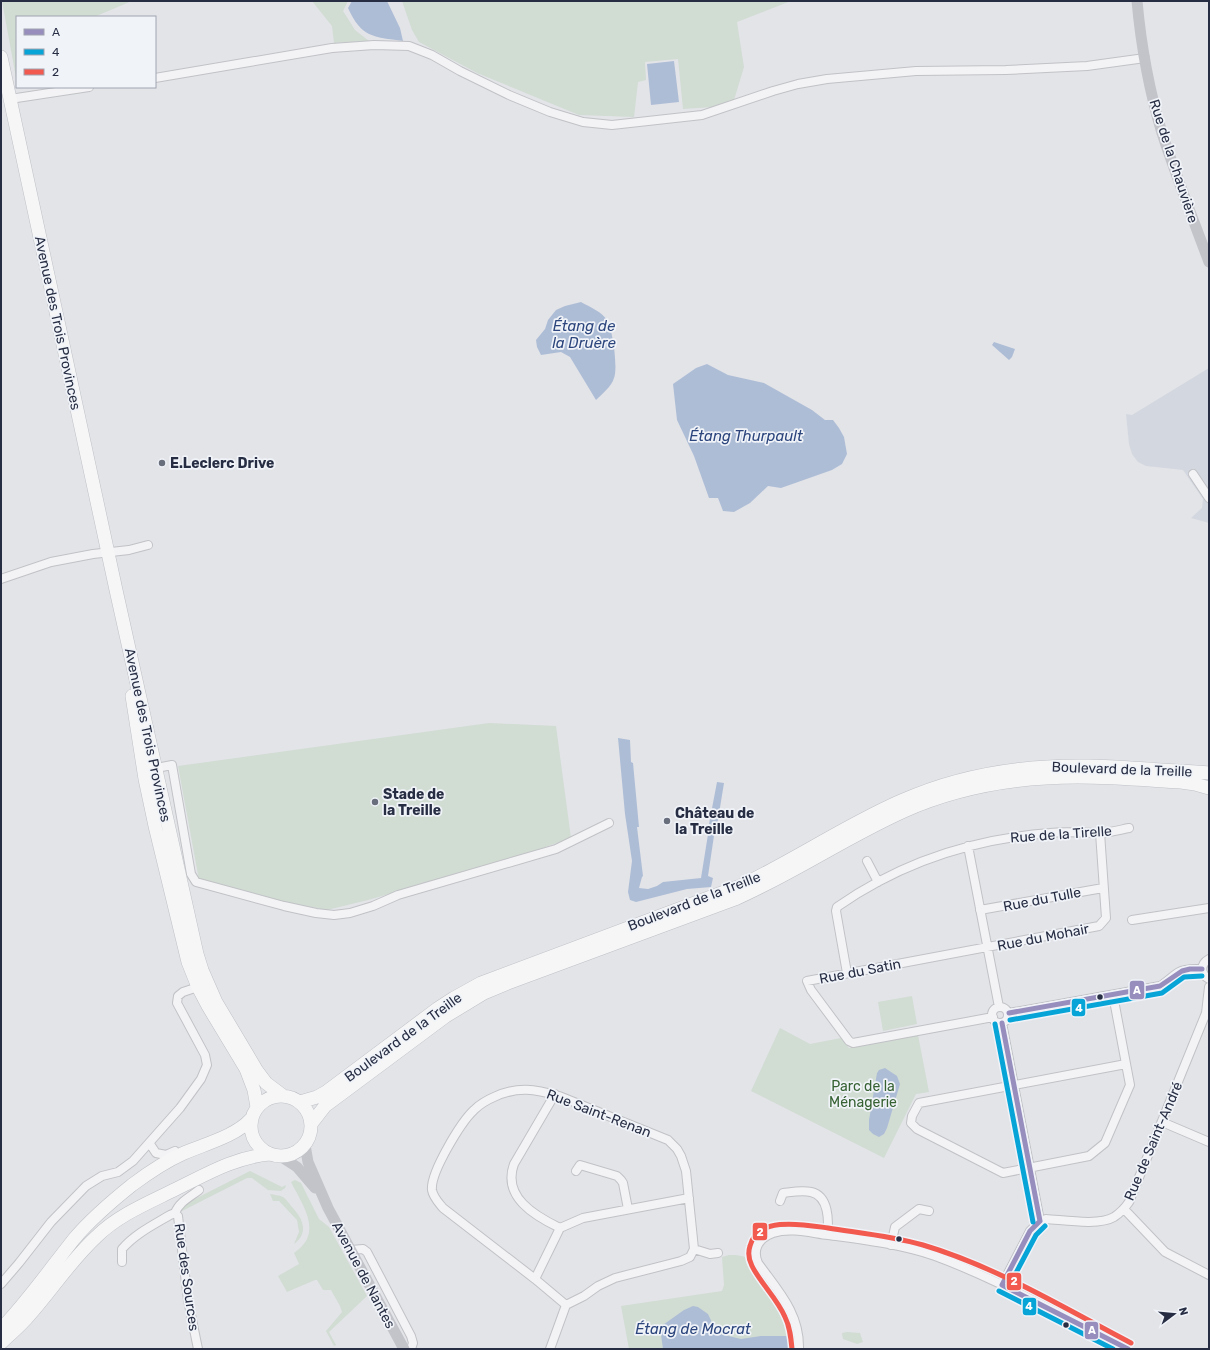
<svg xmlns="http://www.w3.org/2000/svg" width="1210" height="1350" font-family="Rubik,sans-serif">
	<rect width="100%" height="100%" fill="#e3e4e8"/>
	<path fill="#d3d7df" d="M1209,368v155l-18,-5 11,-10 1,-9 -20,-29 -37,-4 -8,-4 -6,-8 -3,-10 -3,-30 6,1z"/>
	<path fill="#d1dcd3" d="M2,1h130l-38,16h-77v66z
		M312,1h36l-5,10 12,19 14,11 -35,2 -2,-17z
		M402,1h389l-54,21 7,45 -10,33 -21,7 -30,2 -5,-50 -33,3 1,18 -8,2 -4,35 -55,-2 -102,-42 -58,-31 -7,-12z
		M489,723l67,3 15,112 -60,21 -143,41 -41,10 -51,-10 -77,-20 -21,-114z
		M912,996l5,28 -34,7 -5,-29z
		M780,1028l30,16 31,-6 8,10 69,-13 11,57 -13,2 -32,64 -133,-67z
		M250,1171l32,16 4,-2 -1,3 -4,3 -13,-1 -16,-12h-5l-65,33 -1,-5z
		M295,1180l6,3 18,36 10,8 38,69 -38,36 7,13 -2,1 -8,-15 16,-19 -2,-6 -9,-16h-8l-6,-10h-2l-28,12 -9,-16 21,-12 -5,-11c30,-20 9,-47 -3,-71z
		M270,1194c4,1 9,1 13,3 3,2 6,6 8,9 11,11 19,26 3,38l5,-12 -2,-12 -18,-19h-6z
		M729,1255c7,0 15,0 21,5 5,5 8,13 12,19 14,21 31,43 30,70h-163l-8,-43 101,-15 2,-6 -2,-28z
		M847,1332l13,1 3,9 -6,2 -14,-5 -1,-6z"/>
	<path fill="#aebdd6" d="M352,1h35l13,27 3,13c-30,-4 -42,-4 -55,-33z
		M674,61l5,41 -28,3 -4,-41z
		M581,302c9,5 21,10 26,18 6,10 11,48 7,58 -2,8 -12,16 -18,22l-26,-43 -9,-5 -20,3 -4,-8 -1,-7 9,-11 3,-9 8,-10 9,-4z
		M994,342l21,7 -3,8 -3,3 -17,-15z
		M707,364l21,11 36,8 48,27 13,10h8l6,8 5,9 3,17 -5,10 -10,6 -51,18 -13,-2 -18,17 -16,9 -11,-1 -5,-13h-9l-15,-42 -17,-36 -4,-36 23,-16z
		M618,738l12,2 1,22 2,1 6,64h-2l6,49 -1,1 -3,11 9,1 9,-3 6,-4 38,-4 8,-50 6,1 -7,47 5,2 -2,9 -24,2 -51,13 -6,-2 -2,-8 4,-31 -7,-47z
		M717,782l7,1 -7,43 -8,-2z
		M885,1068l12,8 3,8 -13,44 -3,6 -5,3 -6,-3 -4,-4v-10l8,-47 2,-3z
		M693,1306l5,1 10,7 8,17 4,3 21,5 20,-3h27l2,3 -2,10h-125l-3,-22 24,-17z"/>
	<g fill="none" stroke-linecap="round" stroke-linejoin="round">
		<defs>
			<path id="street" d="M155,78l177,-30 42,-3 35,1 23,9 28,16 49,24 41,17 33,10 29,3 90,-10 71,-24 25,-7 29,-5 89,-8 90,-1 81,-4 58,-8
				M10,99l79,-12
				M1193,474l16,24
				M1,579l50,-17 42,-8 36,-4 19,-5
				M151,769l21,-4 19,109 5,8 88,24 32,7 18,2 16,-2 23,-7 25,-11 158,-46 53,-26
				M968,846l31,161
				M867,861l11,21
				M980,910l123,-22
				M1132,920l77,-12
				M1209,959c-9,5 -9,15 0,20
				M847,973l-11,-62 1,-4c63,-44 136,-68 213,-74 16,-2 32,0 49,0 9,0 20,-3 30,-5
				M1113,995l17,90 -25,58 -16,13 -86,17 -86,-44 -6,-6 1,-7 7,-13 207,-39
				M992 1015a8 8 0 1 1 16 0a8 8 0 1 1-16 0Z
				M1009,1013l151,-27c7,-4 12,-10 19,-14 7,-4 15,-3 23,-3
				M993,1017l-140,26 -4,-2 -38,-51 -4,-9 292,-55 7,-8 -6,-85
				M1002,1023l38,198
				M555,1094l-41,70c-12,33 21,52 46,64
				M1162,1122l47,20
				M150,1144l6,9 10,2 9,-4
				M576,1171l4,-6 37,11 4,4 2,3 5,26
				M780,1201l3,-8c9,-1 19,-3 28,-1 18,4 18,29 16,43
				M1124,1209l41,43 44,23
				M175,1213c4,-11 15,-16 24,-23
				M891,1245l4,-18 24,-18 10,2
				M351,1250l12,-1 4,3 44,84 2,7 -2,6
				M122,1262v-13c13,-15 31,-24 48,-34l5,-2 3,3 10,84 10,49
				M535,1279l25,-51 23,-10 106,-20
				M1,1284l18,-21 32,-41 35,-36 16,-10 16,-4 15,-11 47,-53 21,-29 6,-14 -2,-10 -28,-52 1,-7 5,-4 15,-5
				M1002,1285l28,-54 10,-10 6,-2c18,1 53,7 68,-2 6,-4 11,-9 15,-15l77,-189 3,-26
				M566,1305l-31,-26 -92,-71c-4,-5 -10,-11 -11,-18 -2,-17 29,-68 42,-80 6,-6 13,-10 20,-13 24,-11 41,-8 65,-1l109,44 9,9 4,7 5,15 8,78
				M550,1349l16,-44 18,-9 14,-10 17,-8 66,-17 9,-4 4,-8 16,5 8,-1
				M799,1349c1,-36 -21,-58 -41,-86 -6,-14 1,-25 15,-30 17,-6 38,0 55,2 36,5 72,9 107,21 49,18 96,43 143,67 13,7 38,16 48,26"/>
			<path id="primary" d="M1,57l115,533 81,364 5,16 14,32 41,69 9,12 16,12
				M132,696l13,83 10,47 33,136 10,25 10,19 38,63 8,21 3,17
				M251 1126a30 30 0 1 1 60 0a30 30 0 1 1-60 0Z
				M300,1102l17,-5 9,-5 111,-83 17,-11 27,-15 259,-97c55,-26 106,-61 161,-85 58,-26 123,-36 187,-35 20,0 40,2 60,3 21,2 41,2 61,4
				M311,1124l14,-18 121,-90 38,-23 24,-10 227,-84c59,-26 111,-62 169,-88 54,-24 115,-34 174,-34 35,0 69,3 103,5l14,2 14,4
				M1,1329c27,-28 49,-60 73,-90 16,-19 38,-38 58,-54 16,-12 34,-24 52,-32 21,-9 52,-17 67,-34
				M1,1343c8,-8 17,-15 24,-23 25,-27 44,-58 71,-83 22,-22 52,-34 80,-48 31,-15 57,-31 93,-35"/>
		</defs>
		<use href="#street" stroke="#c1c2c6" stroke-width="10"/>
		<use href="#primary" stroke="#bec1c6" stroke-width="14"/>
		<use href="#street" stroke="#f3f3f5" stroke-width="8"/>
		<path stroke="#c3c4ca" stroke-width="11" d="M1137,1c4,44 12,89 25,132 14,43 31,86 47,129
			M305,1145l3,17 20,46 76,141
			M280,1156l17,11 18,21"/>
		<use href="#primary" stroke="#f6f6f7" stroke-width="13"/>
		<defs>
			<path id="bus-1" d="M1009,1013l151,-27 22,-15 8,-2h12
				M1002,1023l38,198
				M1002,1285l126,64
				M1002,1285l28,-54 10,-10"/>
			<path id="bus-2" d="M1010,1020l152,-27 22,-16 18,-1
				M995,1024l38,198
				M1008,1288l28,-53 9,-9
				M999,1291l114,58"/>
			<path id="bus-3" d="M792,1349c-1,-11 -2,-22 -7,-32 -8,-19 -24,-33 -33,-51 -3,-6 -4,-14 -2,-20 8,-31 56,-21 78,-18 32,5 64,8 95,17 74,22 141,63 208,98"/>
		</defs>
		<use href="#bus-1" stroke="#f0f3f8" stroke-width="8"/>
		<use href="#bus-2" stroke="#f0f3f8" stroke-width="8"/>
		<use href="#bus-3" stroke="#f0f3f8" stroke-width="8"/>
		<use href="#bus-1" stroke="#978ebe" stroke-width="5"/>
		<use href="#bus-2" stroke="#06a4d7" stroke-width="5"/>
		<use href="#bus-3" stroke="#f2594f" stroke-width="5"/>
	</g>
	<g fill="#696e7d" stroke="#f0f3f8" stroke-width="1.5">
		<circle cx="162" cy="463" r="4"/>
		<circle cx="375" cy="802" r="4"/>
		<circle cx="667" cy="821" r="4"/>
	</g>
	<g fill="#272e44" stroke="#f0f3f8" stroke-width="1.5">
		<circle cx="1100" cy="997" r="3.5"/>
		<circle cx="899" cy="1239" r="3.5"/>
		<circle cx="1066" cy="1325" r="3.5"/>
	</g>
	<g text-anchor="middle" stroke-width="3.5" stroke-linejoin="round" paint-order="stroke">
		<g font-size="14" fill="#272e44" stroke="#f0f3f8">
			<text transform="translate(1174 161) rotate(72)" y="5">Rue de la Chauvière</text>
			<text transform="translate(58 323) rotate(78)" y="5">Avenue des Trois Provinces</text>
			<text transform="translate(148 735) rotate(78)" y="5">Avenue des Trois Provinces</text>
			<text transform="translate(1122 769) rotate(2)" y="5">Boulevard de la Treille</text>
			<text transform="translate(1061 834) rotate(-4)" y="5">Rue de la Tirelle</text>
			<text transform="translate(1042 899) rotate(-11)" y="5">Rue du Tulle</text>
			<text transform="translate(694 901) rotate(-21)" y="5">Boulevard de la Treille</text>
			<text transform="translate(1043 937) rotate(-11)" y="5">Rue du Mohair</text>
			<text transform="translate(860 971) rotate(-11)" y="5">Rue du Satin</text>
			<text transform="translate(403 1037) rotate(-36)" y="5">Boulevard de la Treille</text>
			<text transform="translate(599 1113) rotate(21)" y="5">Rue Saint-Renan</text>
			<text transform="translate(1153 1141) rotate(-67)" y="5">Rue de Saint-André</text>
			<text transform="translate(364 1275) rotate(62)" y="5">Avenue de Nantes</text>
			<text transform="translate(187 1277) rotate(82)" y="5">Rue des Sources</text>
		</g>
		<g font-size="14" font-weight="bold" fill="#272e44" stroke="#f0f3f8" text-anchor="start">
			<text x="170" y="468">E.Leclerc Drive</text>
			<text x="383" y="799">Stade de<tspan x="383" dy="16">la Treille</tspan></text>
			<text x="675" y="818">Château de<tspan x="675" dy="16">la Treille</tspan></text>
		</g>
		<g font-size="14" fill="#366233" stroke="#f0f3f8">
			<text x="863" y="1091">Parc de la<tspan x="863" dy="16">Ménagerie</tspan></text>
		</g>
		<g font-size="15" font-style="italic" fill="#2c467d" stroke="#f0f3f8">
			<text x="584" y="331">Étang de<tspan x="584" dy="17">la Druère</tspan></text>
			<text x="746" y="441">Étang Thurpault</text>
			<text x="693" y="1334">Étang de Mocrat</text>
		</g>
	</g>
	<g stroke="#f0f3f8" stroke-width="1.5">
		<rect x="1129" y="980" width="16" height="20" rx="4" fill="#978ebe"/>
		<rect x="1071" y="998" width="15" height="19" rx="4" fill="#06a4d7"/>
		<rect x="752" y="1222" width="16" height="19" rx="4" fill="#f2594f"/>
		<rect x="1006" y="1272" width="16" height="19" rx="4" fill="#f2594f"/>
		<rect x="1022" y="1297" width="15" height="19" rx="4" fill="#06a4d7"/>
		<rect x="1084" y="1321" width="15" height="19" rx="4" fill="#978ebe"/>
	</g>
	<g font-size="11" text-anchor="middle" font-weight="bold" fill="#fff">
		<text x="1137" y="994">A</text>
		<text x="1079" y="1012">4</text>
		<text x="760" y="1236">2</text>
		<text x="1014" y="1285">2</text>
		<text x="1029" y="1310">4</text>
		<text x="1092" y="1334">A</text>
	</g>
	<rect width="1210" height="1350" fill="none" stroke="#272e44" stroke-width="4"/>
	<rect x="16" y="16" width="140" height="72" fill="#f0f3f8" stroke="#a0a4b0"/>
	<rect x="24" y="29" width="20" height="6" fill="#978ebe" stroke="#a0a4b0"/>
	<text x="52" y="36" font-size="12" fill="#272e44">A</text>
	<rect x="24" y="49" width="20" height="6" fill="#06a4d7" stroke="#a0a4b0"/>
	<text x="52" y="56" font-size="12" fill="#272e44">4</text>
	<rect x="24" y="69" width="20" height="6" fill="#f2594f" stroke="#a0a4b0"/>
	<text x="52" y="76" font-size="12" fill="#272e44">2</text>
	<g transform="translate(1174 1314) rotate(74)" stroke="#f0f3f8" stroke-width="3" paint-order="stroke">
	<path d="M0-3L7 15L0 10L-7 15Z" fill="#272e44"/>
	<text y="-6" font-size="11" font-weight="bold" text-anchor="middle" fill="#272e44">N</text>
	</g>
</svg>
